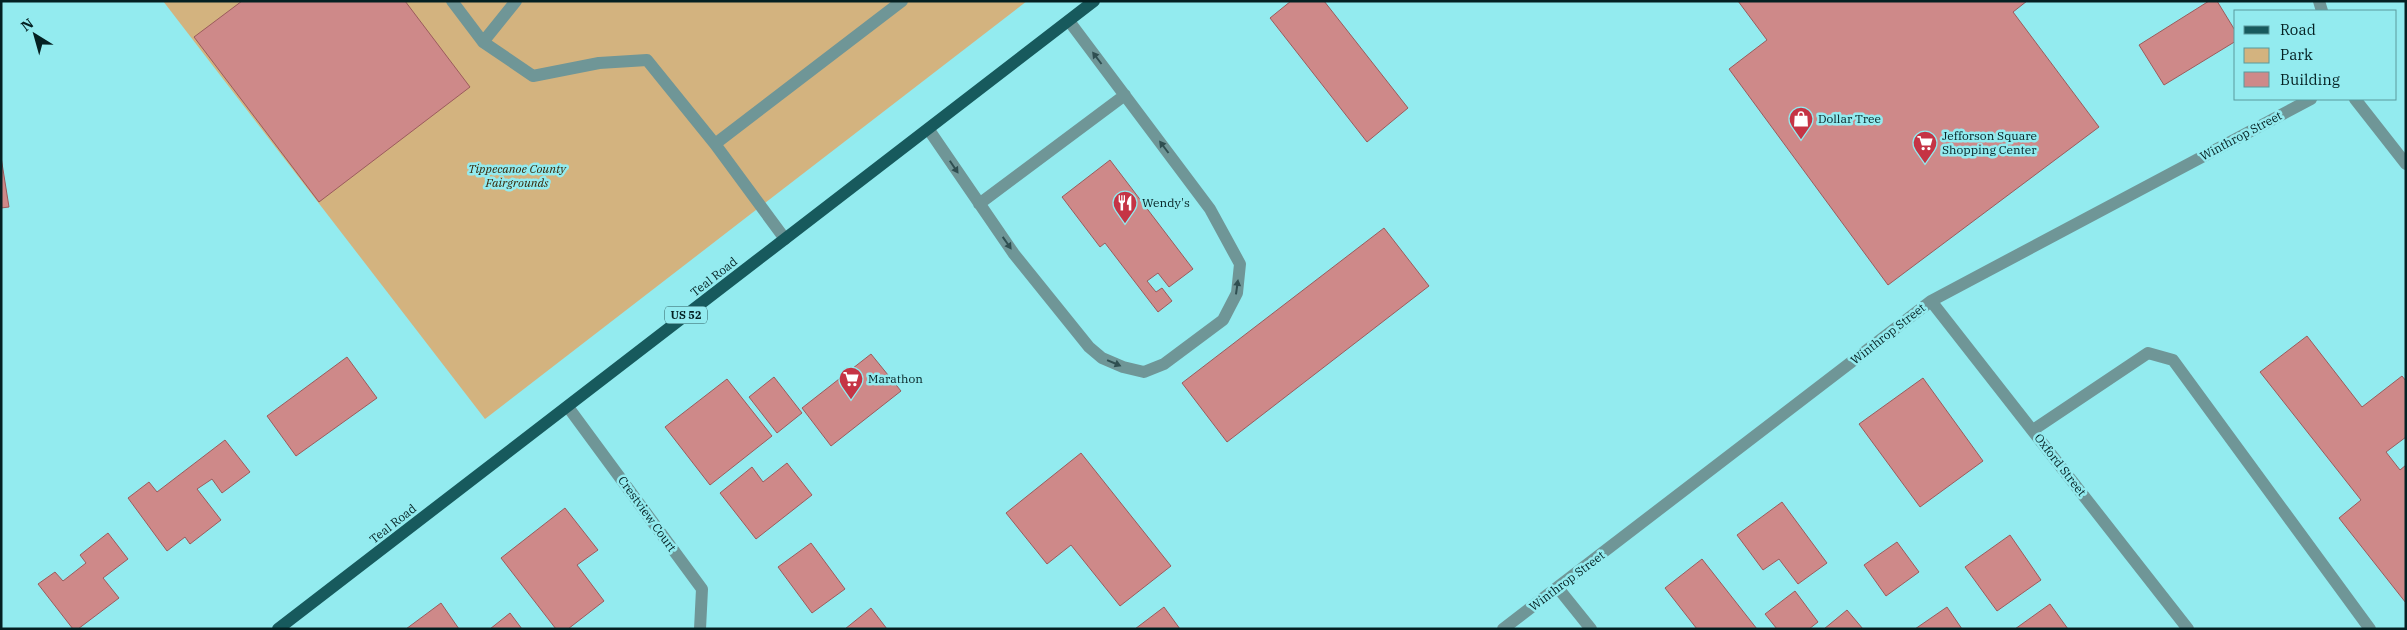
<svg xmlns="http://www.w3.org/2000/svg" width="2407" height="630" font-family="'IBM Plex Serif',serif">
	<rect width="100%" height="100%" fill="#93ebef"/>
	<path fill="#d3b37f" d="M163,1h864l-542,418z"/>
	<path fill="#ce8989" stroke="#9b5b5c" d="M242,1h163l65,86 -151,115 -125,-165z
		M1291,1h33l84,107 -41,34 -97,-124z
		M1738,1h289l-14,11 86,115 -211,158 -159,-216 38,-29z
		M2209,1h8l19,31v9l-72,44 -25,-40z
		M1,157l8,50 -8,1z
		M1110,160l83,109 -24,18 -11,-14 -11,8 9,11 6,-4 10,13 -14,11 -53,-69 -5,4 -38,-50z
		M1384,228l45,58 -202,156 -45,-59z
		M2307,336l55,71 40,-31 4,5v56l-20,15 14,18 6,-5v138l-67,-85 22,-18 -101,-128z
		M871,354l30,37 -70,55 -29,-38z
		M347,357l30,41 -81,58 -29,-40z
		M774,377l28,36 -25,20 -28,-36z
		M1923,378l60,83 -63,46 -61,-83z
		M727,379l45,57 -62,49 -45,-58z
		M225,440l25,32 -28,21 -10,-14 -15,10 24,31 -31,24 -5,-7 -18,14 -39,-53 21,-16 8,10z
		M1081,453l90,113 -51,40 -49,-61 -24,19 -41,-51z
		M787,463l25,32 -56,44 -36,-46 32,-26 11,15z
		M1782,502l45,61 -29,21 -19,-25 -16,11 -26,-35z
		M565,508l33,42 -21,15 27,36 -36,28h-12l-55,-71z
		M108,533l20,26 -25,19 16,20 -41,31h-5l-35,-45 17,-12 8,9 23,-18 -6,-8z
		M2010,535l31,45 -44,31 -32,-44z
		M1897,542l22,30 -33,24 -22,-31z
		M811,543l34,46 -33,24 -34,-46z
		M1702,559l55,70h-60l-32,-41z
		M1795,591l23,31 -9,7h-32l-12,-15z
		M441,603l18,26h-53z
		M2050,604l18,25h-53z
		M1164,607l16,22h-45z
		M1947,607l15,22h-47z
		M871,608l16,21h-42z
		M1847,610l16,19h-39z
		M510,613l12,16h-32z"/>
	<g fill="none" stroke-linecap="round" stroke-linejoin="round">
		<path stroke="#6f9697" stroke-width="12" d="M452,1l31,41 50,34 66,-13 48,-3 68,84 70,95
			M483,42l33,-41
			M929,130l85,124 75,93 13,11 21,9 21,5 20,-8 59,-44 14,-27 3,-29 -30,-55 -141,-188
			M715,144l187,-143
			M979,204l146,-109
			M2033,430l115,-77 25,7 197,269"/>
		<path stroke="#6f9697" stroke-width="12" d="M2319,1l3,10
			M2355,99l51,65
			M1931,301l257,328
			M568,407l134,182 -2,40
			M1558,588l33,41
			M1503,629l428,-328 380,-202"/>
		<path stroke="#175a5d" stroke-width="12" d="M278,629l816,-628"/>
	</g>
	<defs><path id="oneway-solid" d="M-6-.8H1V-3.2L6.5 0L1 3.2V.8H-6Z" transform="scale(1.25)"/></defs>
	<g fill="#2f4f51">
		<use href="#oneway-solid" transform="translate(1097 58) rotate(-127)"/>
		<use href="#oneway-solid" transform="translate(1164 147) rotate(-127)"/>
		<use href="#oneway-solid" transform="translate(954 167) rotate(56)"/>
		<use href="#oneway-solid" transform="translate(1007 243) rotate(55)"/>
		<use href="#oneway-solid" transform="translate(1237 287) rotate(-82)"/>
		<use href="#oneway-solid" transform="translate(1114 363) rotate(23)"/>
	</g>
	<defs>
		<symbol id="shop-pin" viewBox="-11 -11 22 30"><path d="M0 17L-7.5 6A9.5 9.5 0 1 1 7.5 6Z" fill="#c53445" stroke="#93ebef"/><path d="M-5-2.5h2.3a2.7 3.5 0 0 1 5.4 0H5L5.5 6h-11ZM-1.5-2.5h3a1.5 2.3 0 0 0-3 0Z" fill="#fff"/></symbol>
		<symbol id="supermarket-pin" viewBox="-11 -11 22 30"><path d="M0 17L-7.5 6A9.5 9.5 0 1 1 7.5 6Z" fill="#c53445" stroke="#93ebef"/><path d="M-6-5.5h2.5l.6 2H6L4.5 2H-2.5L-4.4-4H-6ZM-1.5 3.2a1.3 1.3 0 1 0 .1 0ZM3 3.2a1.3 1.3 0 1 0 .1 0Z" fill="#fff"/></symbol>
		<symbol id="restaurant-pin" viewBox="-11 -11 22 30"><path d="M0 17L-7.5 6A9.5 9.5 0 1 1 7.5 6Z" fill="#c53445" stroke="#93ebef"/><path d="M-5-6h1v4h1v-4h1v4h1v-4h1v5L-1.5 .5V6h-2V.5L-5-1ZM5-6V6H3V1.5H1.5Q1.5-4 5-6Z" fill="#fff"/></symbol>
	</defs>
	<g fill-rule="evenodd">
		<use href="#shop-pin" x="1787" y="105" width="28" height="38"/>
		<use href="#supermarket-pin" x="1911" y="129" width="28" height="38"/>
		<use href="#restaurant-pin" x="1111" y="189" width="28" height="38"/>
		<use href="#supermarket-pin" x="837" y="365" width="28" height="38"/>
	</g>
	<g text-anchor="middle" stroke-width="5" stroke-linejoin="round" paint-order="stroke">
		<rect fill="#93ebef" stroke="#2f5d60" stroke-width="1" x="665" y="306.5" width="42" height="17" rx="4"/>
		<g font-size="11" font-weight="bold" fill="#042022">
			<text x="686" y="319">US 52</text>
		</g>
		<g font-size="12" fill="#042022" stroke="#93ebef" text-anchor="start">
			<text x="1818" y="123">Dollar Tree</text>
			<text x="1942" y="140">Jefforson Square<tspan x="1942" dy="14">Shopping Center</tspan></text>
			<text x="1142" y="207">Wendy's</text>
			<text x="868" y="383">Marathon</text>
		</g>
		<g font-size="12" fill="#042022" stroke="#93ebef">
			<text transform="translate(2241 136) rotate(-28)" y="4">Winthrop Street</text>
			<text transform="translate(714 277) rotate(-38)" y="4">Teal Road</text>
			<text transform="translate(1888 334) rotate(-38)" y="4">Winthrop Street</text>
			<text transform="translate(2060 465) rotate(52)" y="4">Oxford Street</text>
			<text transform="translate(647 514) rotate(54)" y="4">Crestview Court</text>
			<text transform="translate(393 524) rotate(-38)" y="4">Teal Road</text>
			<text transform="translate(1567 581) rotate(-37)" y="4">Winthrop Street</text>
		</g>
		<g font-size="12" font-style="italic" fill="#38280a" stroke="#93ebef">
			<text x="517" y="173">Tippecanoe County<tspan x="517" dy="14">Fairgrounds</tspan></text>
		</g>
	</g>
	<rect width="2407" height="630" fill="none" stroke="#042022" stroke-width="5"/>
	<rect x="2234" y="10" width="162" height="90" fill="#93ebef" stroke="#5a9a9d"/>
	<rect x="2244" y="26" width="25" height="8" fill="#175a5d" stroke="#5a9a9d"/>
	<text x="2280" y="35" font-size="15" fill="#042022">Road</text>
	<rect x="2244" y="48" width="25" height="15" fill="#d3b37f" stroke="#5a9a9d"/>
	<text x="2280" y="60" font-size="15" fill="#042022">Park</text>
	<rect x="2244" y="72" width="25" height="15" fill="#ce8989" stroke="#5a9a9d"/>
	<text x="2280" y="85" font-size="15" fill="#042022">Building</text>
	<g transform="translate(35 35) rotate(323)" stroke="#93ebef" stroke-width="4" paint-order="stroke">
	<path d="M0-4L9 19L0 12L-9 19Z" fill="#042022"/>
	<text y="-8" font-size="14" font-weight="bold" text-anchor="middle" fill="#042022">N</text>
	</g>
</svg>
